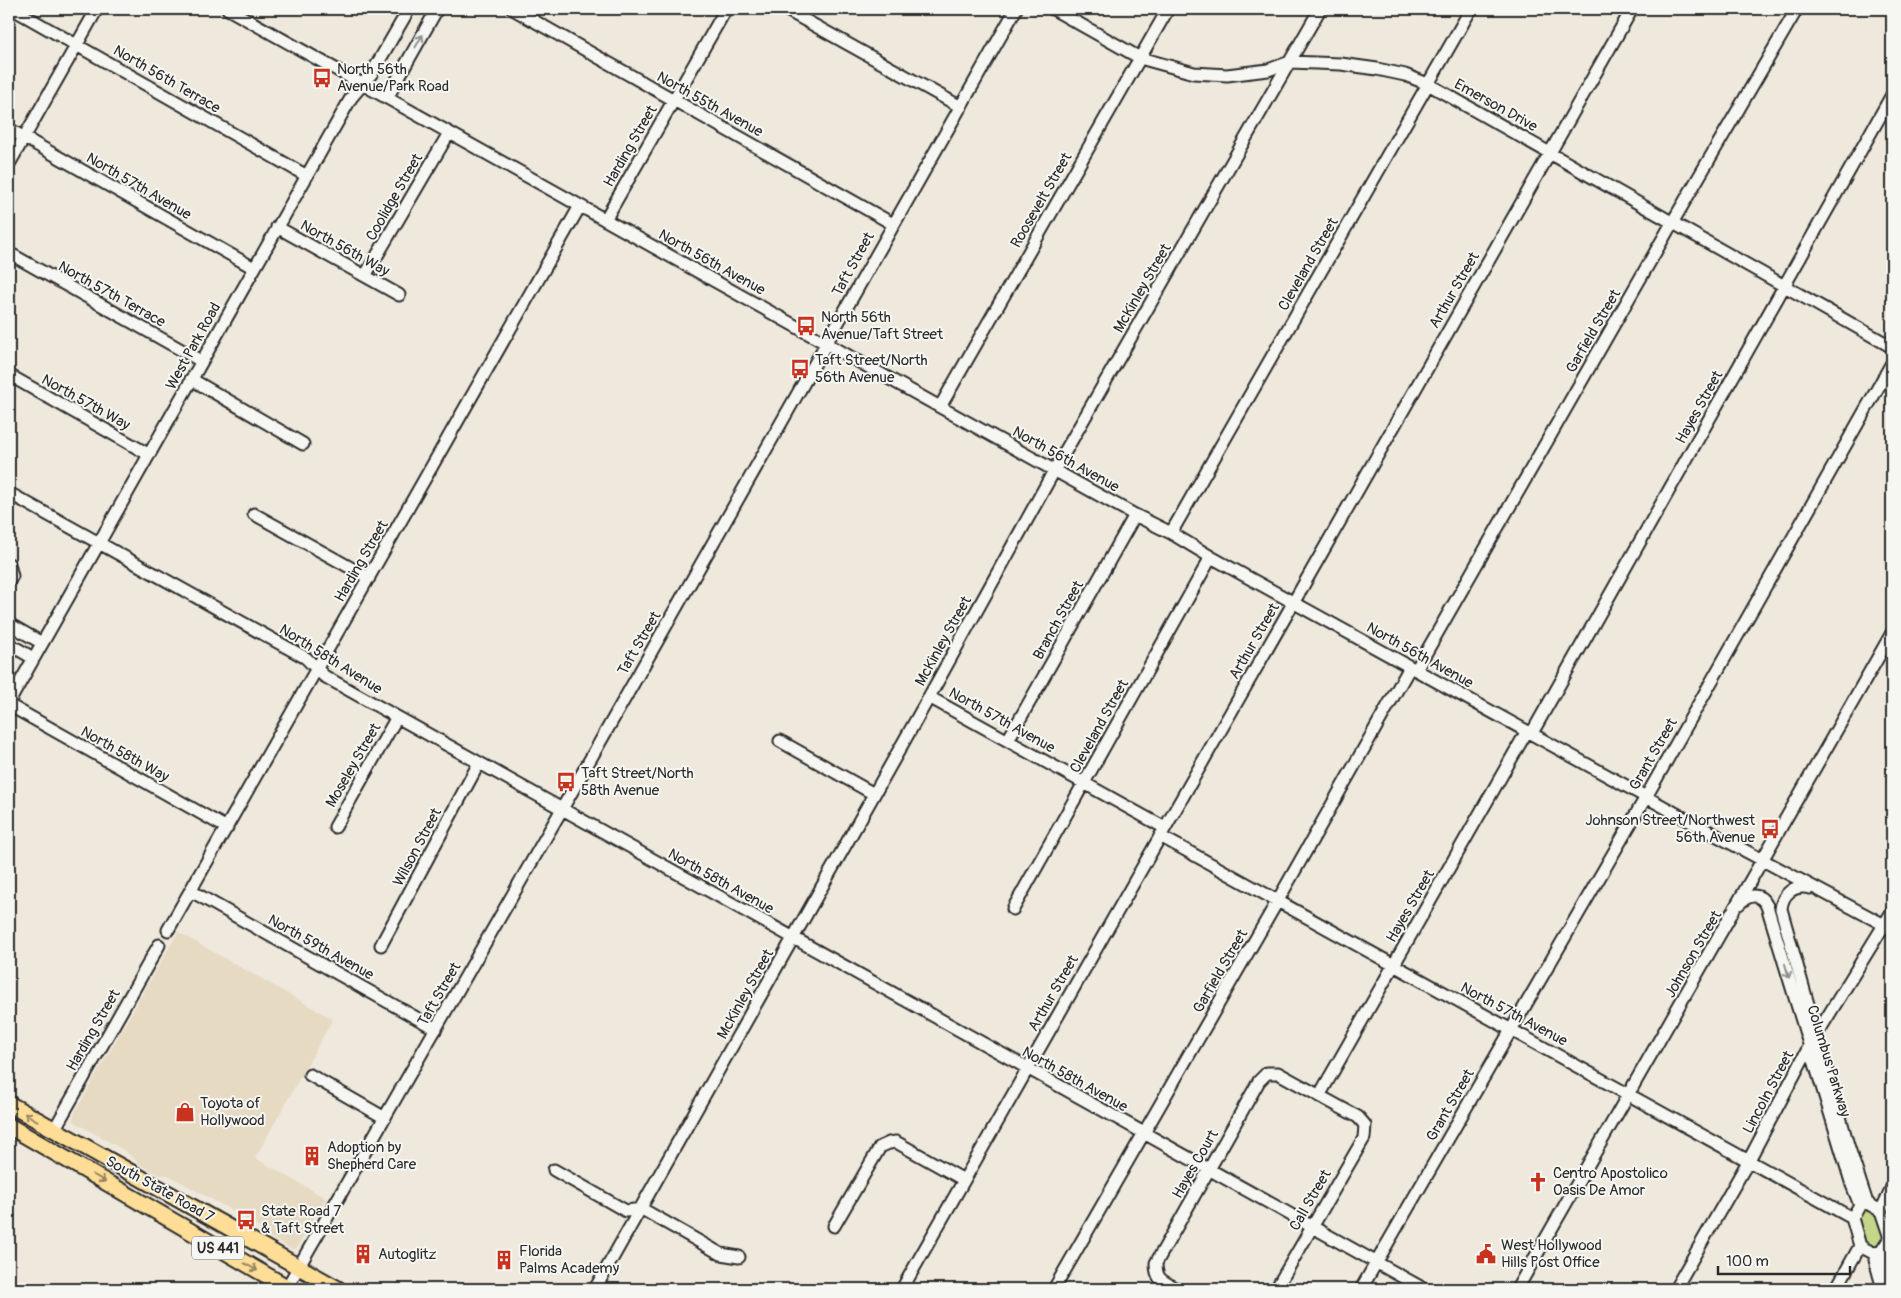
<svg xmlns="http://www.w3.org/2000/svg" width="1901" height="1298" font-family="Pangolin,sans-serif">
	<rect width="100%" height="100%" fill="#efe9dd"/>
	<filter id="ink" filterUnits="userSpaceOnUse"><feTurbulence type="fractalNoise" baseFrequency=".02" numOctaves="2"/><feDisplacementMap in="SourceGraphic" scale="10" xChannelSelector="R" yChannelSelector="G"/><feConvolveMatrix kernelMatrix="1 2 1 2 8 2 1 2 1" color-interpolation-filters="sRGB"/></filter>
	<g filter="url(#ink)">
		<path fill="#e6dac3" d="M178,932l155,87 -78,139 71,40 -30,51h-5l-23,-13 -14,-13 -86,-48h-9l-18,-10 -16,-14 -47,-27 -5,-4 2,-8z"/>
		<path fill="#c5d68a" stroke="#78805a" d="M1864,1210c14,2 18,13 23,26l-12,13c-14,-6 -14,-17 -17,-31z"/>
		<g fill="none" stroke-linecap="round" stroke-linejoin="round">
			<defs>
				<path id="minor" d="M13,9l294,167
					M228,9l712,398 195,108 36,18 40,24 484,267 197,105
					M513,9l380,215
					M785,9l176,98
					M1053,9l87,49 54,15 33,2 41,-5 22,-8 51,2 36,5 28,6 23,9 464,263
					M387,98l50,-89
					M9,129l245,139
					M9,164l88,-155
					M605,220l121,-211
					M277,227l122,68
					M9,253l192,108
					M365,276l84,-143
					M9,375l139,79
					M191,379l112,65
					M940,407l228,-398
					M9,493l297,165 18,18 73,41 1027,572
					M254,514l115,64
					M1171,533l300,-524
					M9,564l3,12 -3,5
					M9,624l33,19
					M9,644l24,14
					M1416,670l256,-447 125,-214
					M929,697l236,131
					M9,702l342,-604 21,-25 37,-64
					M9,705l218,123
					M1532,733l360,-638
					M1008,740l127,-225
					M780,741l94,53
					M335,827l62,-110
					M1160,836l692,382
					M1810,888c-16,-4 -28,6 -29,21l67,236 19,58
					M191,891l245,138
					M1739,904c10,-10 21,-12 28,2l85,279 8,20
					M1013,909l198,-352
					M168,930l412,-724
					M381,945l98,-182
					M310,1075l75,43
					M1319,1096l208,-365
					M54,1130l105,-185
					M554,1170l72,41 16,-2 79,45 18,3
					M1867,1203l14,8 9,27 -9,14 -8,1 -13,-7 -8,-28 8,-13z
					M1881,1211l11,-24
					M834,1226l46,-79 9,-4 7,-1 68,38
					M1881,1252l11,37
					M1875,1260l8,29
					M286,1289l276,-480 454,-800
					M595,1289l334,-592 126,-228 265,-460
					M902,1289l730,-1280
					M1054,1289l223,-387 133,-235
					M1177,1289c-14,-8 -21,-8 -21,-26l103,-182 8,-8h11l80,44 7,8 -1,13 -88,151
					M1361,1289l285,-492 246,-434
					M1517,1289l375,-656
					M1675,1289l74,-129 60,-113 83,-135
					M1836,1289l24,-43"/>
				<path id="major" d="M9,1104l329,185
					M9,1126l281,163"/>
			</defs>
			<use href="#minor" stroke="#2b2b2b" stroke-width="15"/>
			<use href="#major" stroke="#2b2b2b" stroke-width="19"/>
			<use href="#minor" stroke="#f6f6f2" stroke-width="11"/>
			<use href="#major" stroke="#fedd96" stroke-width="15"/>
		</g>
		<defs><path id="oneway-shaft" d="M-6 0H5M1.5-3L5.5 0L1.5 3" fill="none" stroke-width="1.6" stroke-linecap="round" stroke-linejoin="round" transform="scale(1.25)"/></defs>
		<g stroke="#90908e">
			<use href="#oneway-shaft" transform="translate(419 41) rotate(-60)"/>
			<use href="#oneway-shaft" transform="translate(1787 971) rotate(74)"/>
		</g>
		<g stroke="#948460">
			<use href="#oneway-shaft" transform="translate(31 1117) rotate(-150)"/>
			<use href="#oneway-shaft" transform="translate(99 1178) rotate(30)"/>
			<use href="#oneway-shaft" transform="translate(251 1267) rotate(30)"/>
		</g>
	</g>
	<defs>
		<symbol id="bus-bare" viewBox="-9 -9 18 18"><path d="M-5-6H5V4H4V6H2V4H-2V6H-4V4H-5ZM-3.5-4V0h7V-4ZM-3.5 1.2v1.5H-2V1.2ZM2 1.2v1.5H3.5V1.2Z" fill="#c8321e" stroke="#f6f6f2" stroke-width="2.5" paint-order="stroke"/></symbol>
		<symbol id="shop-bare" viewBox="-9 -9 18 18"><path d="M-5-2.5h2.3a2.7 3.5 0 0 1 5.4 0H5L5.5 6h-11ZM-1.5-2.5h3a1.5 2.3 0 0 0-3 0Z" fill="#c8321e" stroke="#f6f6f2" stroke-width="2.5" paint-order="stroke"/></symbol>
		<symbol id="building-bare" viewBox="-9 -9 18 18"><path d="M-4-6H4V6H1V3H-1V6H-4ZM-2.5-4.3h1.7v1.8h-1.7ZM.8-4.3h1.7v1.8H.8ZM-2.5-1h1.7V.8h-1.7ZM.8-1h1.7V.8H.8Z" fill="#c8321e" stroke="#f6f6f2" stroke-width="2.5" paint-order="stroke"/></symbol>
		<symbol id="church-bare" viewBox="-9 -9 18 18"><path d="M-1.2-6h2.4v3.5h3.3v2.4h-3.3V6h-2.4V-.1h-3.3v-2.4h3.3Z" fill="#c8321e" stroke="#f6f6f2" stroke-width="2.5" paint-order="stroke"/></symbol>
		<symbol id="civic-bare" viewBox="-9 -9 18 18"><path d="M-.6-6.5H3V-4.5H.6V-3L4-1V1h2V6H-6V1h2V-1L-.6-3ZM-1.2 2.5V6h2.4V2.5Z" fill="#c8321e" stroke="#f6f6f2" stroke-width="2.5" paint-order="stroke"/></symbol>
	</defs>
	<g fill-rule="evenodd">
		<use href="#bus-bare" x="308" y="64" width="28" height="28"/>
		<use href="#bus-bare" x="792" y="312" width="28" height="28"/>
		<use href="#bus-bare" x="786" y="355" width="28" height="28"/>
		<use href="#bus-bare" x="552" y="768" width="28" height="28"/>
		<use href="#bus-bare" x="1756" y="815" width="28" height="28"/>
		<use href="#shop-bare" x="171" y="1098" width="28" height="28"/>
		<use href="#building-bare" x="298" y="1142" width="28" height="28"/>
		<use href="#church-bare" x="1524" y="1168" width="28" height="28"/>
		<use href="#bus-bare" x="232" y="1206" width="28" height="28"/>
		<use href="#building-bare" x="349" y="1240" width="28" height="28"/>
		<use href="#civic-bare" x="1472" y="1240" width="28" height="28"/>
		<use href="#building-bare" x="490" y="1246" width="28" height="28"/>
	</g>
	<g text-anchor="middle" stroke-width="4" stroke-linejoin="round" paint-order="stroke">
		<rect fill="#f6f6f2" stroke="#686867" stroke-width="1" x="192" y="1236.5" width="52" height="23" rx="4"/>
		<g font-size="14" font-weight="bold" fill="#2b2b2b">
			<text x="218" y="1253">US 441</text>
		</g>
		<g font-size="15" fill="#2b2b2b" stroke="#f6f6f2" text-anchor="start">
			<text x="337" y="74">North 56th<tspan x="337" dy="17">Avenue/Park Road</tspan></text>
			<text x="821" y="322">North 56th<tspan x="821" dy="17">Avenue/Taft Street</tspan></text>
			<text x="815" y="365">Taft Street/North<tspan x="815" dy="17">56th Avenue</tspan></text>
			<text x="581" y="778">Taft Street/North<tspan x="581" dy="17">58th Avenue</tspan></text>
			<text x="1755" y="825" text-anchor="end">Johnson Street/Northwest<tspan x="1755" dy="17">56th Avenue</tspan></text>
			<text x="200" y="1108">Toyota of<tspan x="200" dy="17">Hollywood</tspan></text>
			<text x="327" y="1152">Adoption by<tspan x="327" dy="17">Shepherd Care</tspan></text>
			<text x="1553" y="1178">Centro Apostolico<tspan x="1553" dy="17">Oasis De Amor</tspan></text>
			<text x="261" y="1216">State Road 7<tspan x="261" dy="17">&amp; Taft Street</tspan></text>
			<text x="1501" y="1250">West Hollywood<tspan x="1501" dy="17">Hills Post Office</tspan></text>
			<text x="519" y="1256">Florida<tspan x="519" dy="17">Palms Academy</tspan></text>
			<text x="378" y="1259">Autoglitz</text>
		</g>
		<g font-size="15" fill="#2b2b2b" stroke="#f6f6f2">
			<text transform="translate(167 79) rotate(30)" y="5">North 56th Terrace</text>
			<text transform="translate(710 104) rotate(29)" y="5">North 55th Avenue</text>
			<text transform="translate(1496 105) rotate(29)" y="5">Emerson Drive</text>
			<text transform="translate(630 146) rotate(-60)" y="5">Harding Street</text>
			<text transform="translate(139 186) rotate(30)" y="5">North 57th Avenue</text>
			<text transform="translate(394 197) rotate(-60)" y="5">Coolidge Street</text>
			<text transform="translate(1041 200) rotate(-60)" y="5">Roosevelt Street</text>
			<text transform="translate(345 248) rotate(29)" y="5">North 56th Way</text>
			<text transform="translate(712 262) rotate(29)" y="5">North 56th Avenue</text>
			<text transform="translate(853 264) rotate(-61)" y="5">Taft Street</text>
			<text transform="translate(1308 264) rotate(-60)" y="5">Cleveland Street</text>
			<text transform="translate(1142 288) rotate(-60)" y="5">McKinley Street</text>
			<text transform="translate(1454 290) rotate(-60)" y="5">Arthur Street</text>
			<text transform="translate(112 294) rotate(29)" y="5">North 57th Terrace</text>
			<text transform="translate(1593 331) rotate(-60)" y="5">Garfield Street</text>
			<text transform="translate(193 346) rotate(-61)" y="5">West Park Road</text>
			<text transform="translate(86 402) rotate(29)" y="5">North 57th Way</text>
			<text transform="translate(1699 407) rotate(-61)" y="5">Hayes Street</text>
			<text transform="translate(1066 459) rotate(29)" y="5">North 56th Avenue</text>
			<text transform="translate(361 561) rotate(-60)" y="5">Harding Street</text>
			<text transform="translate(1058 620) rotate(-61)" y="5">Branch Street</text>
			<text transform="translate(943 641) rotate(-61)" y="5">McKinley Street</text>
			<text transform="translate(1254 641) rotate(-60)" y="5">Arthur Street</text>
			<text transform="translate(639 643) rotate(-60)" y="5">Taft Street</text>
			<text transform="translate(1420 655) rotate(29)" y="5">North 56th Avenue</text>
			<text transform="translate(331 659) rotate(32)" y="5">North 58th Avenue</text>
			<text transform="translate(1002 720) rotate(29)" y="5">North 57th Avenue</text>
			<text transform="translate(1099 726) rotate(-61)" y="5">Cleveland Street</text>
			<text transform="translate(125 754) rotate(29)" y="5">North 58th Way</text>
			<text transform="translate(1653 754) rotate(-60)" y="5">Grant Street</text>
			<text transform="translate(353 765) rotate(-60)" y="5">Moseley Street</text>
			<text transform="translate(417 847) rotate(-62)" y="5">Wilson Street</text>
			<text transform="translate(721 881) rotate(29)" y="5">North 58th Avenue</text>
			<text transform="translate(1410 906) rotate(-60)" y="5">Hayes Street</text>
			<text transform="translate(321 947) rotate(29)" y="5">North 59th Avenue</text>
			<text transform="translate(1693 954) rotate(-60)" y="5">Johnson Street</text>
			<text transform="translate(1220 971) rotate(-60)" y="5">Garfield Street</text>
			<text transform="translate(1053 993) rotate(-60)" y="5">Arthur Street</text>
			<text transform="translate(439 994) rotate(-60)" y="5">Taft Street</text>
			<text transform="translate(745 994) rotate(-61)" y="5">McKinley Street</text>
			<text transform="translate(1514 1014) rotate(28)" y="5">North 57th Avenue</text>
			<text transform="translate(93 1030) rotate(-60)" y="5">Harding Street</text>
			<text transform="translate(1829 1061) rotate(73)" y="5">Columbus Parkway</text>
			<text transform="translate(1075 1079) rotate(29)" y="5">North 58th Avenue</text>
			<text transform="translate(1768 1092) rotate(-62)" y="5">Lincoln Street</text>
			<text transform="translate(1450 1105) rotate(-60)" y="5">Grant Street</text>
			<text transform="translate(1195 1164) rotate(-60)" y="5">Hayes Court</text>
			<text transform="translate(160 1189) rotate(29)" y="5">South State Road 7</text>
			<text transform="translate(1310 1200) rotate(-60)" y="5">Call Street</text>
		</g>
	</g>
	<rect width="1901" height="1298" fill="none" stroke="#f6f6f2" stroke-width="30"/>
	<rect x="15" y="15" width="1871" height="1268" fill="none" stroke="#2b2b2b" stroke-width="2" filter="url(#ink)"/>
	<path d="M1718 1266v8h132v-8" fill="none" stroke="#2b2b2b" stroke-width="2.5"/>
	<text x="1726" y="1266" font-size="15" fill="#2b2b2b" stroke="#f6f6f2" stroke-width="4" paint-order="stroke">100 m</text>
</svg>
